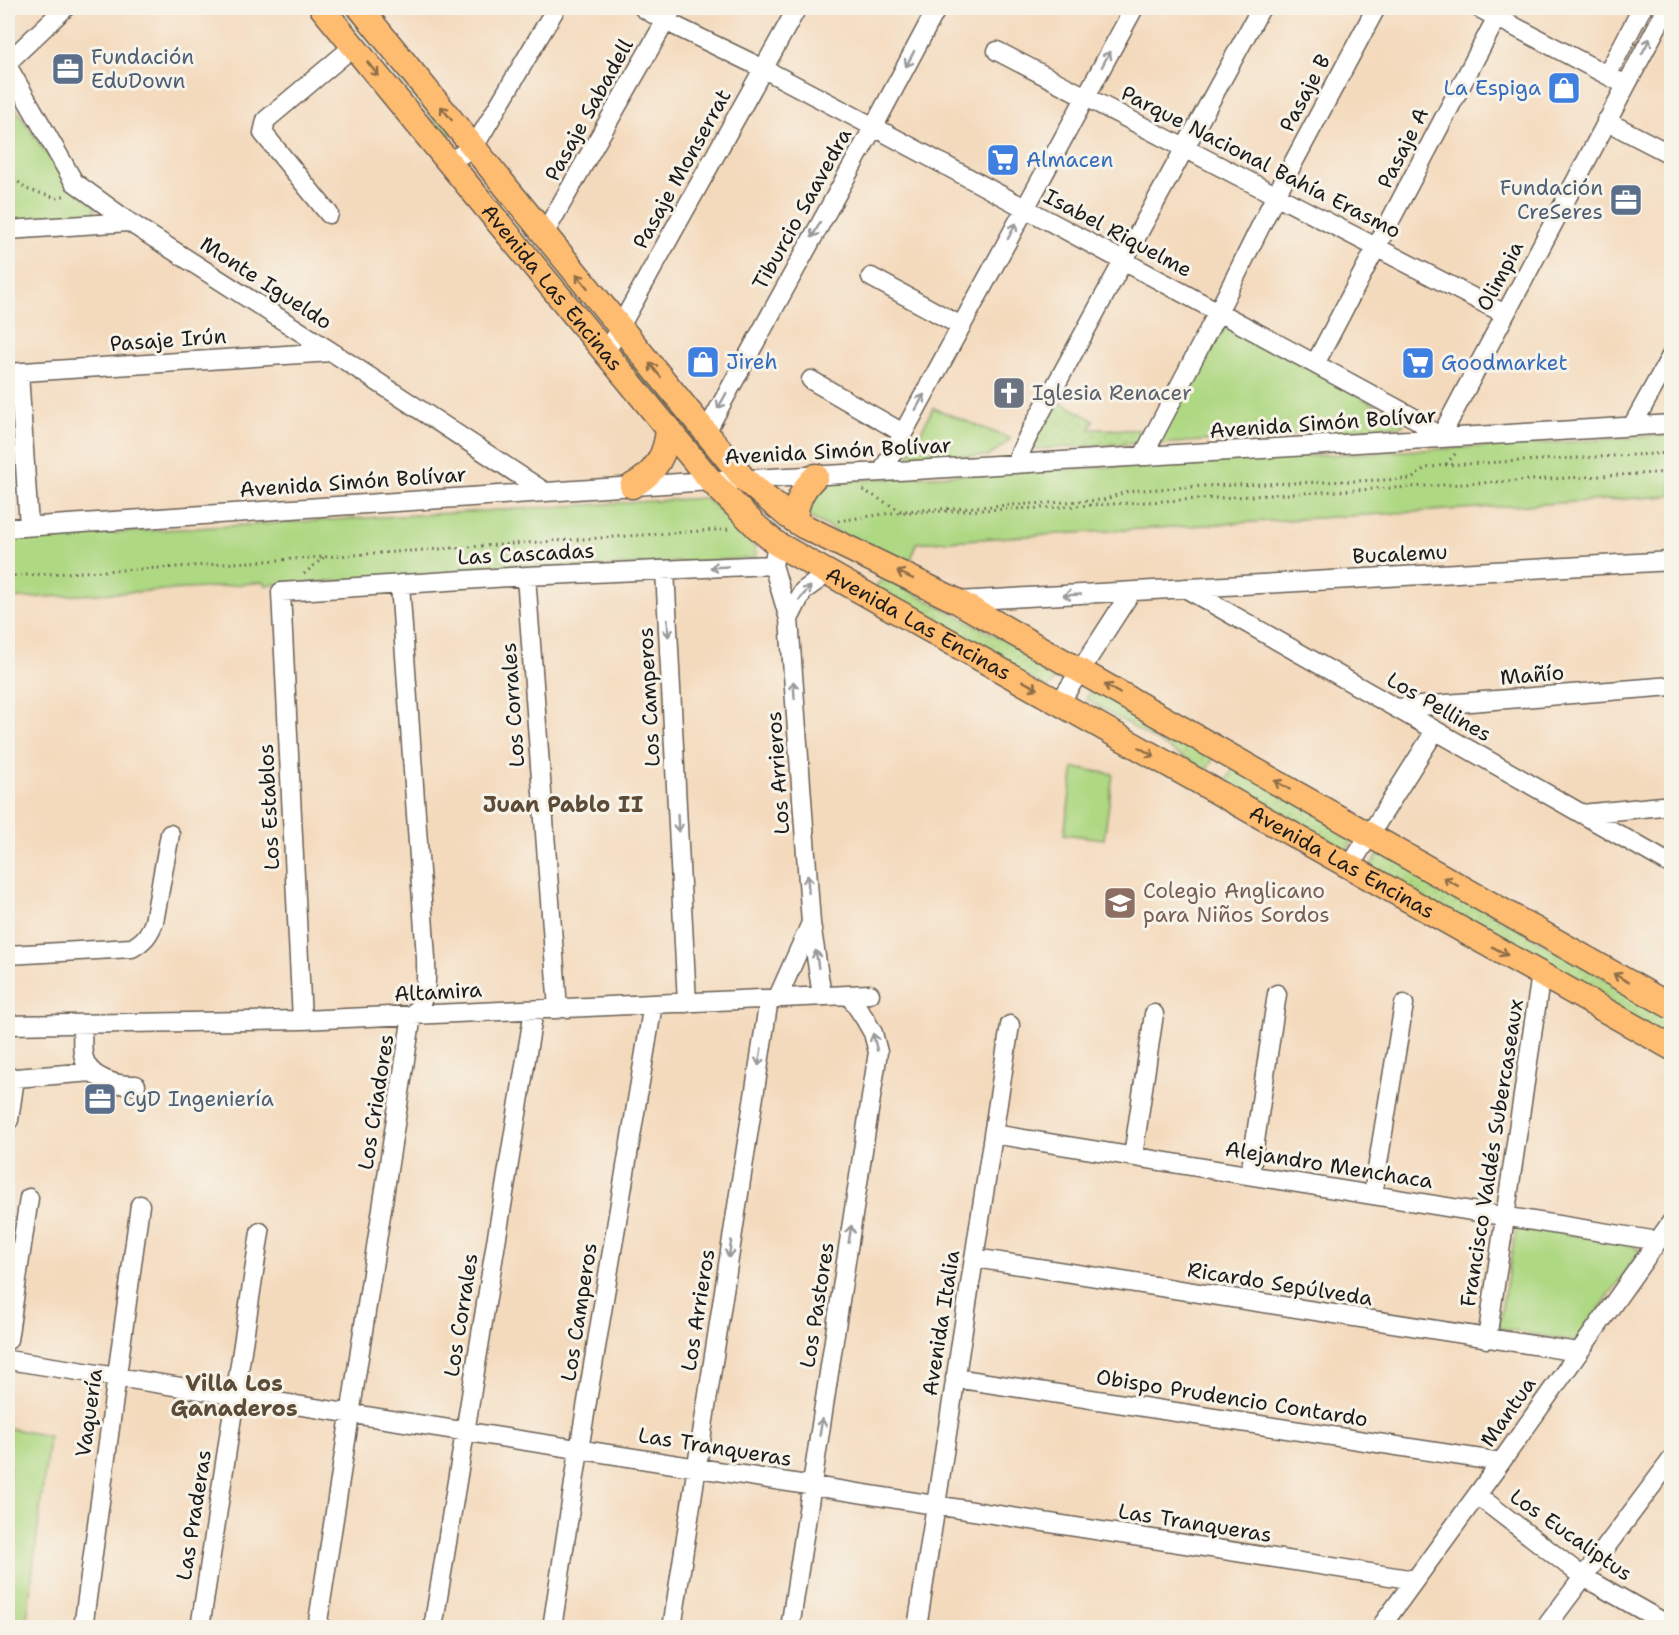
<svg xmlns="http://www.w3.org/2000/svg" width="1679" height="1635" font-family="'Shantell Sans',sans-serif">
	<defs>
		<pattern id="grass-dots" width="8" height="8" patternUnits="userSpaceOnUse" patternTransform="scale(1.5)"><rect width="8" height="8" fill="#afd883"/><path d="M2 2h.1M6 6h.1" fill="none" stroke="#96b971" stroke-width="1.8" stroke-linecap="round"/></pattern>
	</defs>
	<rect width="100%" height="100%" fill="#f7f3e8"/>
	<filter id="ink" filterUnits="userSpaceOnUse"><feTurbulence type="fractalNoise" baseFrequency=".0167" numOctaves="2"/><feDisplacementMap in="SourceGraphic" scale="12" xChannelSelector="R" yChannelSelector="G"/><feConvolveMatrix kernelMatrix="1 2 1 2 8 2 1 2 1" color-interpolation-filters="sRGB"/></filter>
	<filter id="wash" filterUnits="userSpaceOnUse"><feTurbulence type="fractalNoise" baseFrequency=".008" numOctaves="4" result="noise"/><feDisplacementMap in="SourceGraphic" scale="24" xChannelSelector="R" yChannelSelector="G"/><feGaussianBlur stdDeviation="1.35" result="paint"/><feColorMatrix in="noise" values="0 0 0 0 0 0 0 0 0 0 0 0 0 0 0 0 0 1.4 0 .05"/><feComposite in="paint" operator="in"/></filter>
	<g filter="url(#wash)">
		<rect width="100%" height="100%" fill="#f4dabd"/>
		<path fill="url(#grass-dots)" stroke="#667a50" stroke-width="1.5" d="M344,8h11l100,124 -9,4z
			M624,348l88,109 -9,1 -86,-103z
			M1056,400l38,20 -4,9 51,1 -2,13 -103,6 -6,-5z
			M886,578l176,93 -14,17 -175,-97 7,-10z
			M1094,684l120,73 -8,14 -120,-72z
			M1234,767l122,67 -9,17 -122,-67z
			M1381,851l290,165v24l-303,-171z"/>
		<path fill="#afd883" stroke="#667a50" stroke-width="1.5" d="M8,97l60,88 27,20v15l-87,4z
			M1231,327l172,93v6l-241,18 -4,-3 60,-111z
			M933,408l78,31 -22,17 -81,1z
			M1671,435v61l-755,47 -7,25 -102,-52 -1,-20 15,-14 732,-39z
			M705,498l34,30c10,3 17,19 17,30l-491,27 -2,-3 -59,6 -196,11v-60z
			M1074,768l39,6 -9,65 -40,-5z
			M1517,1225l117,21 6,5 -64,91 -78,-14z
			M8,1428l41,8 -23,191h-18v-140l2,-21 -2,-1z"/>
	</g>
	<g filter="url(#ink)">
		<g fill="none" stroke-linecap="round" stroke-linejoin="round">
			<defs>
				<path id="minor" d="M643,8l22,13 99,48 123,65 428,230 101,55 24,19
					M1479,8l147,77
					M997,51l508,263
					M8,62l57,-54
					M8,67l66,115 55,40 203,130 213,140
					M1607,75l35,-67
					M1606,121l66,34
					M449,162l25,-15 82,-139
					M329,214l-66,-81 3,-13 88,-74
					M8,230l121,-8
					M544,234l129,-226
					M871,277l90,49
					M606,352l191,-344
					M1315,364l182,-347
					M8,373l324,-21
					M19,373l10,153
					M811,380l92,53
					M1632,426l40,-72
					M706,432l167,-304 64,-120
					M1440,438l227,-430
					M1143,456l75,-144 58,-117 100,-187
					M1015,464l13,-28c77,-143 156,-285 233,-428
					M882,472l252,-464
					M8,528l686,-46 188,-10 790,-48
					M775,555l-2,10 16,54 22,304 -34,76
					M665,570l22,433
					M526,576l32,433
					M1185,588l487,277
					M957,601l715,-40
					M789,619l14,-28 25,-18
					M1060,702l71,-110
					M1396,708l276,-22
					M1582,814l90,-9
					M1350,866l85,-135
					M811,923l11,73
					M8,955l124,-7c12,-7 17,-13 22,-26l16,-88
					M302,1020l-21,-428 245,-16 247,-11
					M82,1024c1,11 -1,24 2,34 5,21 34,28 52,27
					M8,1025l294,-5 568,-26
					M9,1120l6,-42 78,-6
					M993,1134l665,107
					M1133,1156l21,-142
					M1250,1175l27,-181
					M1373,1194l31,-190
					M975,1258l603,94
					M1487,1339l54,-365
					M8,1340l21,-142
					M8,1360l1407,220
					M955,1378l546,84
					M1477,1495l105,81 90,51
					M83,1628l57,-423
					M200,1628l60,-396
					M317,1628l95,-613c17,-16 14,-36 14,-57l-26,-374
					M433,1628l101,-618
					M552,1628l27,-178 74,-446
					M672,1628l97,-629
					M790,1628l88,-576 -5,-19 -8,-14 -16,-24
					M917,1628l93,-603
					M1380,1628l121,-166 171,-241
					M1545,1628l127,-169"/>
				<g id="major">
					<path id="s1" d="M322,8l389,473 46,46 20,17 895,504"/>
					<path d="M360,8l384,471 44,37 15,10 154,75 715,406"/>
					<path d="M632,486c23,-12 35,-33 36,-59"/>
					<path d="M795,521c1,-19 7,-32 21,-45"/>
				</g>
			</defs>
			<use href="#minor" stroke="#685e54" stroke-width="21"/>
			<use href="#major" stroke="#685e54" stroke-width="27"/>
			<path stroke="#685e54" stroke-width="3" stroke-dasharray="1.5 4.5" stroke-linecap="butt" d="M8,177l7,2 11,10 31,9 9,-3
				M1446,464l10,-11
				M863,490l38,21 202,-11 25,-9 76,-5 208,-7 13,-11 20,-3 227,-12
				M838,521l53,-8 150,-5 631,-36
				M304,574l20,-17
				M8,576l169,-9 553,-38"/>
			<use href="#minor" stroke="#fff" stroke-width="18"/>
			<use href="#major" stroke="#febc70" stroke-width="24"/>
		</g>
		<defs><path id="oneway-shaft" d="M-6 0H5M1.5-3L5.5 0L1.5 3" fill="none" stroke-width="1.6" stroke-linecap="round" stroke-linejoin="round" transform="scale(1.5)"/></defs>
		<g stroke="#999">
			<use href="#oneway-shaft" transform="translate(1646 46) rotate(-62)"/>
			<use href="#oneway-shaft" transform="translate(910 59) rotate(118)"/>
			<use href="#oneway-shaft" transform="translate(1106 59) rotate(-62)"/>
			<use href="#oneway-shaft" transform="translate(816 230) rotate(119)"/>
			<use href="#oneway-shaft" transform="translate(1012 231) rotate(-62)"/>
			<use href="#oneway-shaft" transform="translate(722 401) rotate(119)"/>
			<use href="#oneway-shaft" transform="translate(920 402) rotate(-61)"/>
			<use href="#oneway-shaft" transform="translate(719 567) rotate(177)"/>
			<use href="#oneway-shaft" transform="translate(805 593) rotate(-50)"/>
			<use href="#oneway-shaft" transform="translate(1072 595) rotate(177)"/>
			<use href="#oneway-shaft" transform="translate(668 628) rotate(87)"/>
			<use href="#oneway-shaft" transform="translate(794 690) rotate(-94)"/>
			<use href="#oneway-shaft" transform="translate(678 823) rotate(87)"/>
			<use href="#oneway-shaft" transform="translate(808 884) rotate(-94)"/>
			<use href="#oneway-shaft" transform="translate(817 959) rotate(-99)"/>
			<use href="#oneway-shaft" transform="translate(875 1042) rotate(-104)"/>
			<use href="#oneway-shaft" transform="translate(760 1057) rotate(99)"/>
			<use href="#oneway-shaft" transform="translate(850 1234) rotate(-81)"/>
			<use href="#oneway-shaft" transform="translate(730 1249) rotate(99)"/>
			<use href="#oneway-shaft" transform="translate(821 1427) rotate(-81)"/>
		</g>
		<g stroke="#8d6c46">
			<use href="#oneway-shaft" transform="translate(373 69) rotate(51)"/>
			<use href="#oneway-shaft" transform="translate(446 113) rotate(-129)"/>
			<use href="#oneway-shaft" transform="translate(582 281) rotate(-129)"/>
			<use href="#oneway-shaft" transform="translate(655 370) rotate(-129)"/>
			<use href="#oneway-shaft" transform="translate(905 575) rotate(-154)"/>
			<use href="#oneway-shaft" transform="translate(1030 685) rotate(29)"/>
			<use href="#oneway-shaft" transform="translate(1112 689) rotate(-150)"/>
			<use href="#oneway-shaft" transform="translate(1147 752) rotate(30)"/>
			<use href="#oneway-shaft" transform="translate(1282 785) rotate(-150)"/>
			<use href="#oneway-shaft" transform="translate(1451 882) rotate(-150)"/>
			<use href="#oneway-shaft" transform="translate(1500 951) rotate(29)"/>
			<use href="#oneway-shaft" transform="translate(1621 978) rotate(-150)"/>
		</g>
	</g>
	<defs>
		<symbol id="office-square" viewBox="-11 -11 22 22"><rect x="-9" y="-9" width="18" height="18" rx="4" fill="#5c6f8a" stroke="#f7f3e8"/><path d="M-6-3h4V-5.5h4V-3h4V5H-6ZM-1-4.5V-3h2v-1.5ZM-6 0V1H6V0Z" fill="#fff"/></symbol>
		<symbol id="shop-square" viewBox="-11 -11 22 22"><rect x="-9" y="-9" width="18" height="18" rx="4" fill="#3f7fe0" stroke="#f7f3e8"/><path d="M-5-2.5h2.3a2.7 3.5 0 0 1 5.4 0H5L5.5 6h-11ZM-1.5-2.5h3a1.5 2.3 0 0 0-3 0Z" fill="#fff"/></symbol>
		<symbol id="supermarket-square" viewBox="-11 -11 22 22"><rect x="-9" y="-9" width="18" height="18" rx="4" fill="#3f7fe0" stroke="#f7f3e8"/><path d="M-6-5.5h2.5l.6 2H6L4.5 2H-2.5L-4.4-4H-6ZM-1.5 3.2a1.3 1.3 0 1 0 .1 0ZM3 3.2a1.3 1.3 0 1 0 .1 0Z" fill="#fff"/></symbol>
		<symbol id="church-square" viewBox="-11 -11 22 22"><rect x="-9" y="-9" width="18" height="18" rx="4" fill="#6b7280" stroke="#f7f3e8"/><path d="M-1.2-6h2.4v3.5h3.3v2.4h-3.3V6h-2.4V-.1h-3.3v-2.4h3.3Z" fill="#fff"/></symbol>
		<symbol id="school-square" viewBox="-11 -11 22 22"><rect x="-9" y="-9" width="18" height="18" rx="4" fill="#8d6e63" stroke="#f7f3e8"/><path d="M0-5L7-2L0 1L-7-2ZM-4 1L0 2.5L4 1V4Q0 6-4 4Z" fill="#fff"/></symbol>
	</defs>
	<g fill-rule="evenodd">
		<use href="#office-square" x="49" y="50" width="38" height="38"/>
		<use href="#shop-square" x="1545" y="69" width="38" height="38"/>
		<use href="#supermarket-square" x="984" y="141" width="38" height="38"/>
		<use href="#office-square" x="1607" y="181" width="38" height="38"/>
		<use href="#shop-square" x="684" y="343" width="38" height="38"/>
		<use href="#supermarket-square" x="1399" y="344" width="38" height="38"/>
		<use href="#church-square" x="990" y="374" width="38" height="38"/>
		<use href="#school-square" x="1101" y="884" width="38" height="38"/>
		<use href="#office-square" x="81" y="1080" width="38" height="38"/>
	</g>
	<g text-anchor="middle" stroke-width="6" stroke-linejoin="round" paint-order="stroke">
		<g font-size="21" fill="#4e5e75" stroke="#f7f3e8" text-anchor="start">
			<text x="91" y="64">Fundación<tspan x="91" dy="24">EduDown</tspan></text>
			<text x="1603" y="195" text-anchor="end">Fundación<tspan x="1603" dy="24">CreSeres</tspan></text>
			<text x="123" y="1106">CyD Ingeniería</text>
		</g>
		<g font-size="21" fill="#366cbe" stroke="#f7f3e8" text-anchor="start">
			<text x="1541" y="95" text-anchor="end">La Espiga</text>
			<text x="1026" y="167">Almacen</text>
			<text x="726" y="369">Jireh</text>
			<text x="1441" y="370">Goodmarket</text>
		</g>
		<g font-size="21" fill="#1c1c1c" stroke="#f7f3e8">
			<text transform="translate(1305 93) rotate(-62)" y="7">Pasaje B</text>
			<text transform="translate(589 110) rotate(-61)" y="7">Pasaje Sabadell</text>
			<text transform="translate(1403 148) rotate(-63)" y="7">Pasaje A</text>
			<text transform="translate(1261 162) rotate(27)" y="7">Parque Nacional Bahía Erasmo</text>
			<text transform="translate(682 169) rotate(-61)" y="7">Pasaje Monserrat</text>
			<text transform="translate(802 209) rotate(-61)" y="7">Tiburcio Saavedra</text>
			<text transform="translate(1118 233) rotate(28)" y="7">Isabel Riquelme</text>
			<text transform="translate(1500 276) rotate(-62)" y="7">Olimpia</text>
			<text transform="translate(266 283) rotate(33)" y="7">Monte Igueldo</text>
			<text dy="7" stroke="none"><textPath href="#s1" startOffset="362">Avenida Las Encinas</textPath></text>
			<text transform="translate(168 340) rotate(-4)" y="7">Pasaje Irún</text>
			<text transform="translate(1323 423) rotate(-4)" y="7">Avenida Simón Bolívar</text>
			<text transform="translate(838 451) rotate(-3)" y="7">Avenida Simón Bolívar</text>
			<text transform="translate(353 482) rotate(-4)" y="7">Avenida Simón Bolívar</text>
			<text transform="translate(526 554) rotate(-3)" y="7">Las Cascadas</text>
			<text transform="translate(1400 554) rotate(-3)" y="7">Bucalemu</text>
			<text dy="7" stroke="none"><textPath href="#s1" startOffset="866">Avenida Las Encinas</textPath></text>
			<text transform="translate(1532 675) rotate(-5)" y="7">Mañío</text>
			<text transform="translate(649 697) rotate(-93)" y="7">Los Camperos</text>
			<text transform="translate(513 705) rotate(-94)" y="7">Los Corrales</text>
			<text transform="translate(1439 707) rotate(30)" y="7">Los Pellines</text>
			<text transform="translate(778 773) rotate(-94)" y="7">Los Arrieros</text>
			<text transform="translate(269 807) rotate(-93)" y="7">Los Establos</text>
			<text dy="7" stroke="none"><textPath href="#s1" startOffset="1352">Avenida Las Encinas</textPath></text>
			<text transform="translate(438 992) rotate(-3)" y="7">Altamira</text>
			<text transform="translate(376 1102) rotate(-81)" y="7">Los Criadores</text>
			<text transform="translate(1492 1153) rotate(-81)" y="7">Francisco Valdés Subercaseaux</text>
			<text transform="translate(1329 1165) rotate(9)" y="7">Alejandro Menchaca</text>
			<text transform="translate(1280 1284) rotate(9)" y="7">Ricardo Sepúlveda</text>
			<text transform="translate(817 1305) rotate(-81)" y="7">Los Pastores</text>
			<text transform="translate(698 1310) rotate(-81)" y="7">Los Arrieros</text>
			<text transform="translate(579 1312) rotate(-81)" y="7">Los Camperos</text>
			<text transform="translate(461 1315) rotate(-81)" y="7">Los Corrales</text>
			<text transform="translate(941 1323) rotate(-81)" y="7">Avenida Italia</text>
			<text transform="translate(1232 1398) rotate(9)" y="7">Obispo Prudencio Contardo</text>
			<text transform="translate(1508 1412) rotate(-55)" y="7">Mantua</text>
			<text transform="translate(89 1413) rotate(-82)" y="7">Vaquería</text>
			<text transform="translate(715 1447) rotate(9)" y="7">Las Tranqueras</text>
			<text transform="translate(194 1515) rotate(-81)" y="7">Las Praderas</text>
			<text transform="translate(1195 1523) rotate(9)" y="7">Las Tranqueras</text>
			<text transform="translate(1571 1535) rotate(35)" y="7">Los Eucaliptus</text>
		</g>
		<g font-size="21" fill="#5b616d" stroke="#f7f3e8" text-anchor="start">
			<text x="1032" y="400">Iglesia Renacer</text>
		</g>
		<g font-size="21" fill="#785e54" stroke="#f7f3e8" text-anchor="start">
			<text x="1143" y="898">Colegio Anglicano<tspan x="1143" dy="24">para Niños Sordos</tspan></text>
		</g>
		<g font-size="22" font-weight="bold" fill="#5c4b37" stroke="#f7f3e8">
			<text x="563" y="812">Juan Pablo II</text>
			<text x="234" y="1391">Villa Los<tspan x="234" dy="25">Ganaderos</tspan></text>
		</g>
	</g>
	<rect width="1679" height="1635" fill="none" stroke="#f7f3e8" stroke-width="30"/>
</svg>
